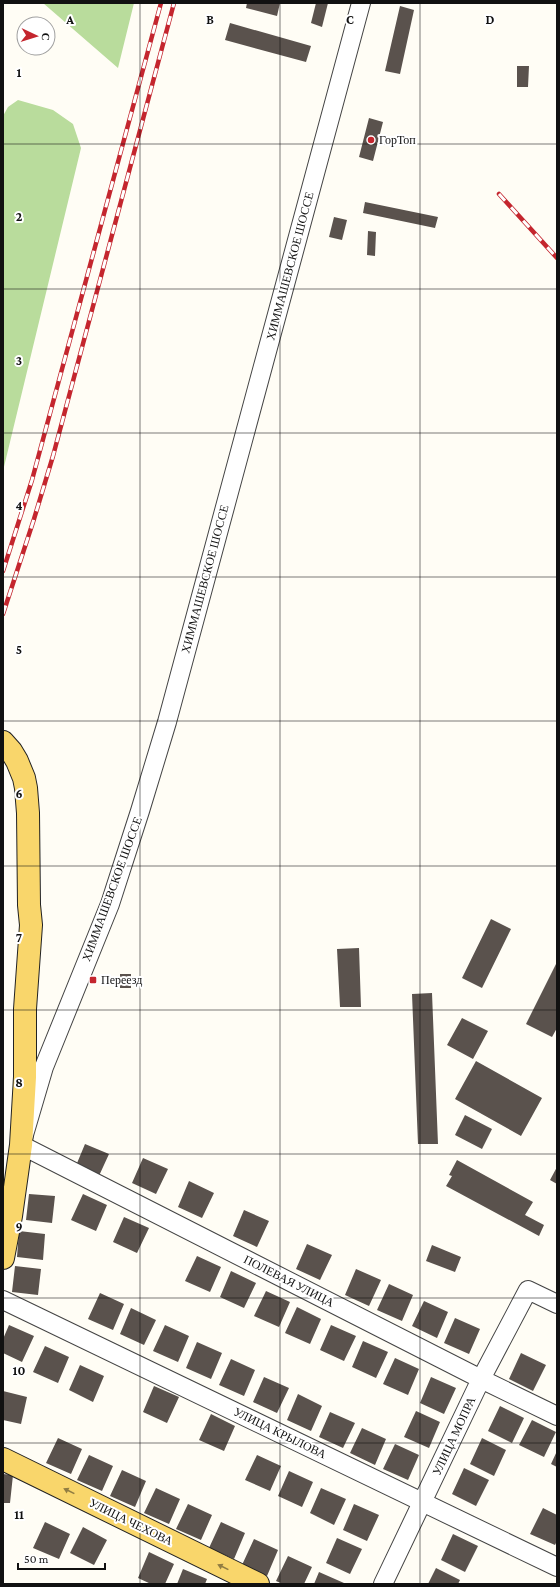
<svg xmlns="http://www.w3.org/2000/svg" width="560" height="1587" font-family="'Crimson Pro',serif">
	<rect width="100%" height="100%" fill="#fffdf5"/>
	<path fill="#b9dc9c" d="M43,3h91l-16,65z
		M18,100l35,10 20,14 8,24 -78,323v-355l5,-9z"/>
	<path fill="#5a524d" d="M247,3h33l-3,13 -31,-8z
		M316,3h12l-6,24 -11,-4z
		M400,6l14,4 -14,64 -15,-3z
		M230,23l81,23 -5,16 -81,-22z
		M517,66h12l-1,21h-11z
		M369,118l14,4 -10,39 -14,-4z
		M365,202l73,15 -3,11 -72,-15z
		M334,217l13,3 -5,20 -13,-3z
		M368,231l8,1 -1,24 -8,-1z
		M491,919l20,10 -29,59 -20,-10z
		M359,948l2,59h-21l-3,-58z
		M557,962v66l-5,9 -26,-13z
		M120,974h11v14h-11z
		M432,993l6,151h-20l-6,-150z
		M462,1018l26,13 -15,28 -26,-14z
		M476,1061l66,37 -21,38 -66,-37z
		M465,1115l27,14 -10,20 -27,-14z
		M85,1144l24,10 -11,24 -23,-10z
		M143,1158l25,11 -12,25 -24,-11z
		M457,1160l76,42 -8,13 19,10 -5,11 -93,-50 6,-10 -3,-1z
		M557,1167v17l-7,-4z
		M189,1181l25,12 -12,25 -24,-11z
		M29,1194l26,2 -3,27 -26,-3z
		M83,1194l24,11 -11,26 -25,-11z
		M244,1210l25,11 -12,26 -24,-11z
		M124,1217l25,11 -12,25 -24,-11z
		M19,1231l26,3 -2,26 -26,-3z
		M307,1244l25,11 -12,25 -24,-11z
		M432,1245l29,12 -6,15 -29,-11z
		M197,1256l24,11 -11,25 -25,-11z
		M15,1266l26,3 -3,26 -26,-3z
		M356,1269l25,11 -12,26 -24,-11z
		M231,1271l25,12 -12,25 -24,-11z
		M389,1284l24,11 -11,26 -25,-11z
		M266,1291l24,11 -11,25 -25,-11z
		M100,1293l24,11 -11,26 -25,-11z
		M424,1301l24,11 -11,26 -25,-12z
		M297,1307l24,12 -11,25 -25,-11z
		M131,1308l25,12 -12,25 -24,-11z
		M455,1318l25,11 -11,25 -25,-11z
		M9,1325l25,11 -12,26 -19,-9v-14z
		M165,1325l24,11 -11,26 -25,-11z
		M331,1325l25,11 -12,25 -24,-11z
		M363,1341l25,11 -12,26 -24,-11z
		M197,1342l25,11 -11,26 -25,-11z
		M45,1346l24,11 -11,26 -25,-11z
		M521,1353l25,12 -13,26 -24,-12z
		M395,1358l24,11 -11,26 -25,-11z
		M231,1359l24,11 -11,26 -25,-11z
		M80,1365l24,11 -11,26 -24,-12z
		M264,1377l25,11 -12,25 -24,-11z
		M431,1377l25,11 -12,26 -24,-11z
		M154,1386l25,11 -12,26 -24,-11z
		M3,1391l24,6 -6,27 -18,-4z
		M298,1394l24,12 -11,25 -24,-11z
		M500,1406l24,12 -12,25 -24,-12z
		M416,1411l24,11 -11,26 -25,-11z
		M330,1412l25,11 -12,25 -24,-11z
		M211,1414l24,12 -11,25 -25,-11z
		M532,1420l24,12 -12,25 -25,-12z
		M362,1428l24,11 -11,26 -25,-12z
		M58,1438l24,11 -11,25 -25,-11z
		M482,1438l24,12 -12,26 -24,-12z
		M395,1444l24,11 -11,25 -25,-11z
		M557,1451v16l-6,-3z
		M89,1455l24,11 -11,25 -25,-11z
		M257,1455l24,11 -11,25 -25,-11z
		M464,1468l25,12 -13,26 -24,-12z
		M122,1470l24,11 -11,26 -25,-11z
		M289,1471l24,11 -11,25 -24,-11z
		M3,1474l10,1 -3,28h-7z
		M156,1488l24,11 -11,25 -25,-11z
		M321,1488l25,11 -12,26 -24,-12z
		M188,1504l24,11 -11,25 -25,-11z
		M354,1504l25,11 -12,26 -24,-11z
		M543,1508l14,7v26l-2,4 -25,-11z
		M45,1522l25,12 -11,25 -26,-11z
		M221,1522l24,11 -11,26 -25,-11z
		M83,1527l24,13 -13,25 -24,-12z
		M453,1534l25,12 -13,26 -24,-12z
		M337,1538l25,11 -12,25 -24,-11z
		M254,1539l24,11 -11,26 -25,-11z
		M149,1552l25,12 -9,20h-14l-13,-6z
		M288,1556l24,11 -8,17h-21l-7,-3z
		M436,1568l24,12 -2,4h-30z
		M183,1569l24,10 -2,5h-28z
		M319,1572l25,11 -1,1h-29z"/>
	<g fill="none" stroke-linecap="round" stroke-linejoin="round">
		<defs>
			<path id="minor" d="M361,3l-194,719 -27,89 -30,93 -66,163 -23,78 460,234 76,37
				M3,1300l554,267
				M383,1584l98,-205 47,-89 29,14"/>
			<path id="major" d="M3,742l8,9 6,10 7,17 2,10 2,25 1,92 2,20 -6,84v68l-4,68 -10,71 -8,42
				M3,1459l255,125"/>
		</defs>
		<use href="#minor" stroke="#444" stroke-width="20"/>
		<use href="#major" stroke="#222" stroke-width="24"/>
		<use href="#minor" stroke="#fff" stroke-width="18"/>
		<use href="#major" stroke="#f9d66b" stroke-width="22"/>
		<defs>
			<path id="rail" d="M499,194l58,64
				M3,571l29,-91 129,-477
				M3,614l31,-95 19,-63 121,-453"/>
		</defs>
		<use href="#rail" stroke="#c4262e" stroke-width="4.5"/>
		<use href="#rail" stroke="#fff" stroke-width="3" stroke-dasharray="9" stroke-linecap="butt"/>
	</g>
	<defs><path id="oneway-solid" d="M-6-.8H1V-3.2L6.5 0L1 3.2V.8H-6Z"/></defs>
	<g fill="#917d42">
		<use href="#oneway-solid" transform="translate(69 1491) rotate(-154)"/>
		<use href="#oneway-solid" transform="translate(223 1567) rotate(-154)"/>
	</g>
	<path fill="none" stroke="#111" stroke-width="1" stroke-opacity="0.55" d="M140,3v1581M280,3v1581M420,3v1581M3,144h554M3,289h554M3,433h554M3,577h554M3,721h554M3,866h554M3,1010h554M3,1154h554M3,1298h554M3,1443h554"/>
	<g fill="#c4262e" stroke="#fff" stroke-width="1.5">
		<circle cx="371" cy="140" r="4"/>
		<rect x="89" y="976" width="8" height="8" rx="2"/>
	</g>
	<g text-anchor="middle" stroke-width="4" stroke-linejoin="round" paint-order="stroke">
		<g font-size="12" fill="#111" stroke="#fff" text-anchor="start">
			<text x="379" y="144">ГорТоп</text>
			<text x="101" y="984">Переезд</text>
		</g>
		<g font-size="12" fill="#111" stroke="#fff">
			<text transform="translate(290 266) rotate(-75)" y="4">ХИММАШЕВСКОЕ ШОССЕ</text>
			<text transform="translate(205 579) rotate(-75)" y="4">ХИММАШЕВСКОЕ ШОССЕ</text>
			<text transform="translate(112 889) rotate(-70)" y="4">ХИММАШЕВСКОЕ ШОССЕ</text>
			<text transform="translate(289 1281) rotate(27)" y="4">ПОЛЕВАЯ УЛИЦА</text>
			<text transform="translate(280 1433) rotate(26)" y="4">УЛИЦА КРЫЛОВА</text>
			<text transform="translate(454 1436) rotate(-65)" y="4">УЛИЦА МОПРА</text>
			<text transform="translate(131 1522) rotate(26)" y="4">УЛИЦА ЧЕХОВА</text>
		</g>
	</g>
	<g font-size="13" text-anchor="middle" font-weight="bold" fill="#111" stroke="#fff" stroke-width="4" stroke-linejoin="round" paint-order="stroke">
		<text x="70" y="24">A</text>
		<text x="210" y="24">B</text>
		<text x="350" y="24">C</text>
		<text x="490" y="24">D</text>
		<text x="19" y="77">1</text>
		<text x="19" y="221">2</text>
		<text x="19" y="365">3</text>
		<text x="19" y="510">4</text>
		<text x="19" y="654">5</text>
		<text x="19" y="798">6</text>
		<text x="19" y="942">7</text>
		<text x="19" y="1087">8</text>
		<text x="19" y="1231">9</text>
		<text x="19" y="1375">10</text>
		<text x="19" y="1519">11</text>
	</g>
	<rect width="560" height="1587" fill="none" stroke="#111111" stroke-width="8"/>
	<g transform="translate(36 36) rotate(94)"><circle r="19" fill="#ffffff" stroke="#a0a0a0"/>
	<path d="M0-3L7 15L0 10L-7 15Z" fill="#c4262e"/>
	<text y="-6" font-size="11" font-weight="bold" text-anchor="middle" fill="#111111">С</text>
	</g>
	<path d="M18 1563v6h87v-6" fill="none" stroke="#111111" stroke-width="2"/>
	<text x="24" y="1563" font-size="12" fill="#111111" stroke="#ffffff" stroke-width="3" paint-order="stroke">50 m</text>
</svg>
